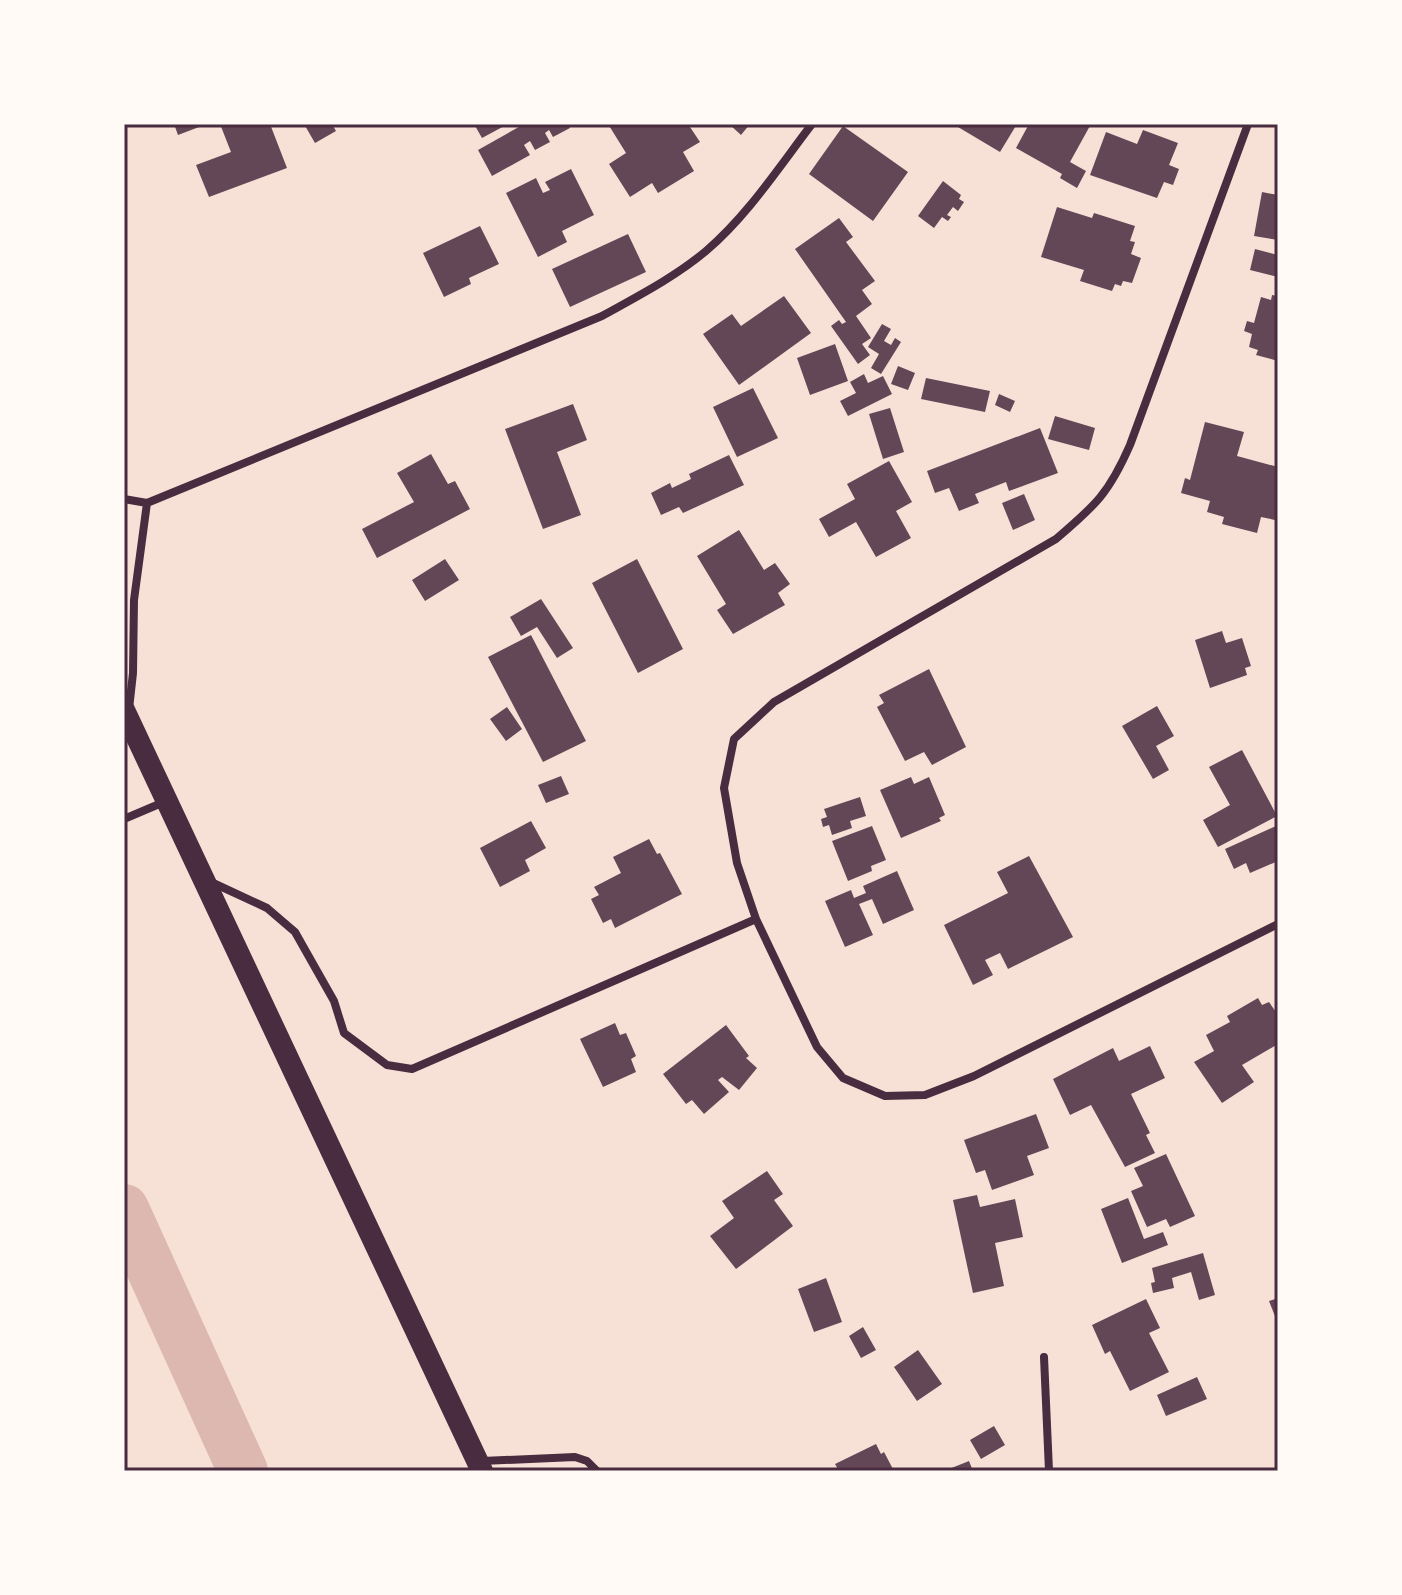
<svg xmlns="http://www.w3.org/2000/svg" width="1402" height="1595" font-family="'Varela Round',sans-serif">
	<rect width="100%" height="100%" fill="#f7e1d7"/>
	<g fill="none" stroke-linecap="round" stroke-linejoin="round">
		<path stroke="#dcb8b0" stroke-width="50" d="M124,1209l119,262"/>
	</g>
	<path fill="#644757" d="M174,124h33l-29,11z
		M220,124h50l17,44 -78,29 -13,-32 35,-13z
		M304,124h28l4,7 -21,12z
		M474,124h34l-26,14z
		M524,124h44l2,4 -17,9 -4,-7 -4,3 5,9 -15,8 -5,-9 -6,4 6,10 -38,21 -14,-26z
		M608,124h80l12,18 -17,10 11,19 -36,22 -6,-10 -22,14 -21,-33 17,-11z
		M729,124h21l-9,11z
		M960,124h57l-17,28 -42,-25z
		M1029,124h62l-21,38 16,9 -9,17 -17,-10 2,-4 -46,-26z
		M843,126l65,46 -35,49 -64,-47z
		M1143,130l35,13 -9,22 10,4 -6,16 -9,-3 -7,16 -67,-23 16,-43 31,12z
		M571,169l23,46 -32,16 5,11 -29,15 -32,-64 30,-15 7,15 7,-3 -5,-8z
		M943,181l18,14 -2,4 5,3 -6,9 -5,-4 -6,8 4,2 -3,4 -6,-4 -8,11 -16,-12z
		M1262,192l16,3v45l-24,-4z
		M1057,207l35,11 2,-5 41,13 -5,15 5,1 -4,12 10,4 -9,25 -9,-2 -2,5 -6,-2 -3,7 -32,-10 4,-11 -43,-13z
		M839,218l14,19 -7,5 29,39 -13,9 10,14 -16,12 15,22 -9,6 8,11 -12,9 -27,-38 8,-6 3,4 4,-2 -51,-73z
		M480,226l19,38 -30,14 2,6 -27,13 -21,-44z
		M628,234l18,38 -76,35 -18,-38z
		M1255,249l23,6v22l-28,-7z
		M1272,295l6,1v65l-22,-6 2,-5 -9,-3 3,-13 -8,-3 3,-10 7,2 7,-26 10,3z
		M784,296l27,37 -72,52 -36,-51 29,-20 9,12z
		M882,324l9,5 -7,12 7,4 4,-7 6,4 -20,32 -10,-6 8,-14 -11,-7z
		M835,344l13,37 -38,14 -13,-37z
		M898,366l17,7 -7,17 -17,-6z
		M864,374l4,9 15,-7 9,18 -44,22 -8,-15 16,-8 -6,-11z
		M926,378l64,13 -5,21 -64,-13z
		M753,388l25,50 -41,19 -24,-50z
		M999,394l16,7 -5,11 -15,-7z
		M573,404l14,36 -30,12 24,63 -38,14 -38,-100z
		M890,408l14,44 -21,7 -14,-45z
		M1055,416l40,12 -6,22 -41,-11z
		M1205,422l39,10 -7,24 41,11v41l-3,12 -14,-3 -4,16 -35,-9 2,-7 -17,-5 3,-11 -29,-8 4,-15 5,2z
		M1040,428l18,45 -49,18 -3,-9 -31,12 4,9 -20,8 -10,-23 -14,5 -8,-22z
		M431,454l17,30 7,-3 15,28 -93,49 -15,-29 52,-27 -17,-29z
		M729,455l15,30 -61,28 -4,-6 -18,8 -10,-22 19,-10 2,5 19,-9 -2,-5z
		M889,461l23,41 -16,9 15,27 -35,19 -20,-35 -27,15 -10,-18 36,-20 -8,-15z
		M1024,494l11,26 -22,10 -11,-27z
		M739,530l25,40 11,-7 15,21 -12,9 7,12 -52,29 -16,-24 9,-6 -29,-48z
		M445,559l14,21 -34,21 -13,-21z
		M637,559l46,90 -45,24 -46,-90z
		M541,599l32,49 -16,10 -20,-31 -16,9 -11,-19z
		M1222,631l4,12 16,-5 9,28 -6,2 2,7 -37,13 -15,-48z
		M531,635l55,106 -43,21 -55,-105z
		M929,669l37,78 -34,18 -8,-13 -19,9 -28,-54 7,-4 -5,-8z
		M1157,706l17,30 -18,10 13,24 -16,9 -31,-53z
		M507,707l15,22 -16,12 -16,-22z
		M1242,750l35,66 -59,31 -15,-27 27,-15 -21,-38z
		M561,776l8,18 -23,9 -8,-18z
		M911,777l3,7 15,-7 16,38 -6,3 2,3 -40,17 -21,-48z
		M860,797l6,19 -16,5 2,7 -20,7 -3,-10 -6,2 -2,-8 6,-2 -3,-8z
		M531,821l15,27 -21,12 5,11 -30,16 -20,-39z
		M872,826l14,34 -15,6 1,5 -24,10 -16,-40z
		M1276,826l2,5v30l-28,12 -4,-10 -12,6 -9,-20z
		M649,839l8,15 3,-1 22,41 -67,34 -4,-9 -8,4 -12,-24 8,-4 -5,-8 27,-14 -8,-16z
		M1029,856l44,81 -65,32 -8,-16 -15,7 8,15 -20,10 -29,-60 64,-32 -11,-21z
		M897,871l17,39 -31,14 -11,-25 -13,5 14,31 -28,12 -20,-46 26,-11 3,8 12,-5 -3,-7z
		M1258,998l4,7 7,-3 9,13v29l-36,21 12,17 -32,21 -28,-41 20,-11 -8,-16 24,-13 -3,-6z
		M615,1023l5,12 6,-2 10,23 -5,3 5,13 -33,15 -23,-48z
		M726,1025l23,31 -3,2 11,10 -18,22 -17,-13 -4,3 11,12 -25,22 -12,-14 -6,4 -23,-30z
		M1150,1046l15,32 -34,16 19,39 -4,2 9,18 -30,14 -34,-62 -21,10 -17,-36 60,-31 6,13z
		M1036,1114l13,34 -22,8 7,19 -42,15 -7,-20 -9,3 -12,-33z
		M1166,1154l29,62 -25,11 -4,-8 -19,8 -16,-36 12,-5 -9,-18z
		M767,1171l16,23 -9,6 19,26 -57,43 -26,-33 24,-18 -12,-17z
		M977,1195l3,12 35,-8 8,38 -28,6 9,43 -31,7 -20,-93z
		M1128,1198l16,41 19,-7 5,13 -46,18 -21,-54z
		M1203,1253l12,42 -16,5 -8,-28 -19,6 2,10 -21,5 -2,-10 4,-1 -3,-14z
		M826,1278l16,44 -28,10 -16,-43z
		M1278,1298v26l-9,-23z
		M1146,1299l14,29 -11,5 20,39 -39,19 -20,-40 -5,3 -13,-29z
		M863,1327l13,23 -15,8 -12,-22z
		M918,1350l24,34 -25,17 -23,-34z
		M1197,1377l10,22 -41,17 -9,-21z
		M994,1426l11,19 -24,14 -11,-19z
		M876,1444l5,10 3,-2 10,19h-55l-4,-7z
		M969,1461l4,10h-29z"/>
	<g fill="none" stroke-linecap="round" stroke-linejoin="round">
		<path stroke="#4a2c40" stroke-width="8" d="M1248,124l-118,321c-21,48 -34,60 -74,94l-282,163 -40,37 -10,49 13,75 19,56 61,128 26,31 42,18 40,-1 49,-19 304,-152
			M124,499l23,4 455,-187c36,-20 73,-39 104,-65 42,-36 73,-84 106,-127
			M129,709l4,-36 1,-73 13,-97
			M124,819l40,-17
			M211,882l56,26 28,24 39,69 10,32 43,32 25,4 344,-150
			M1044,1357l5,114
			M482,1461l93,-4 12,4 10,10"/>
		<path stroke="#4a2c40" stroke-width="22" d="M124,710l358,761"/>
	</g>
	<rect width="1402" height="1595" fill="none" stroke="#fffaf5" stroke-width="252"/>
	<rect x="126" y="126" width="1150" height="1343" fill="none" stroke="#4a2c40" stroke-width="3"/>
</svg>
